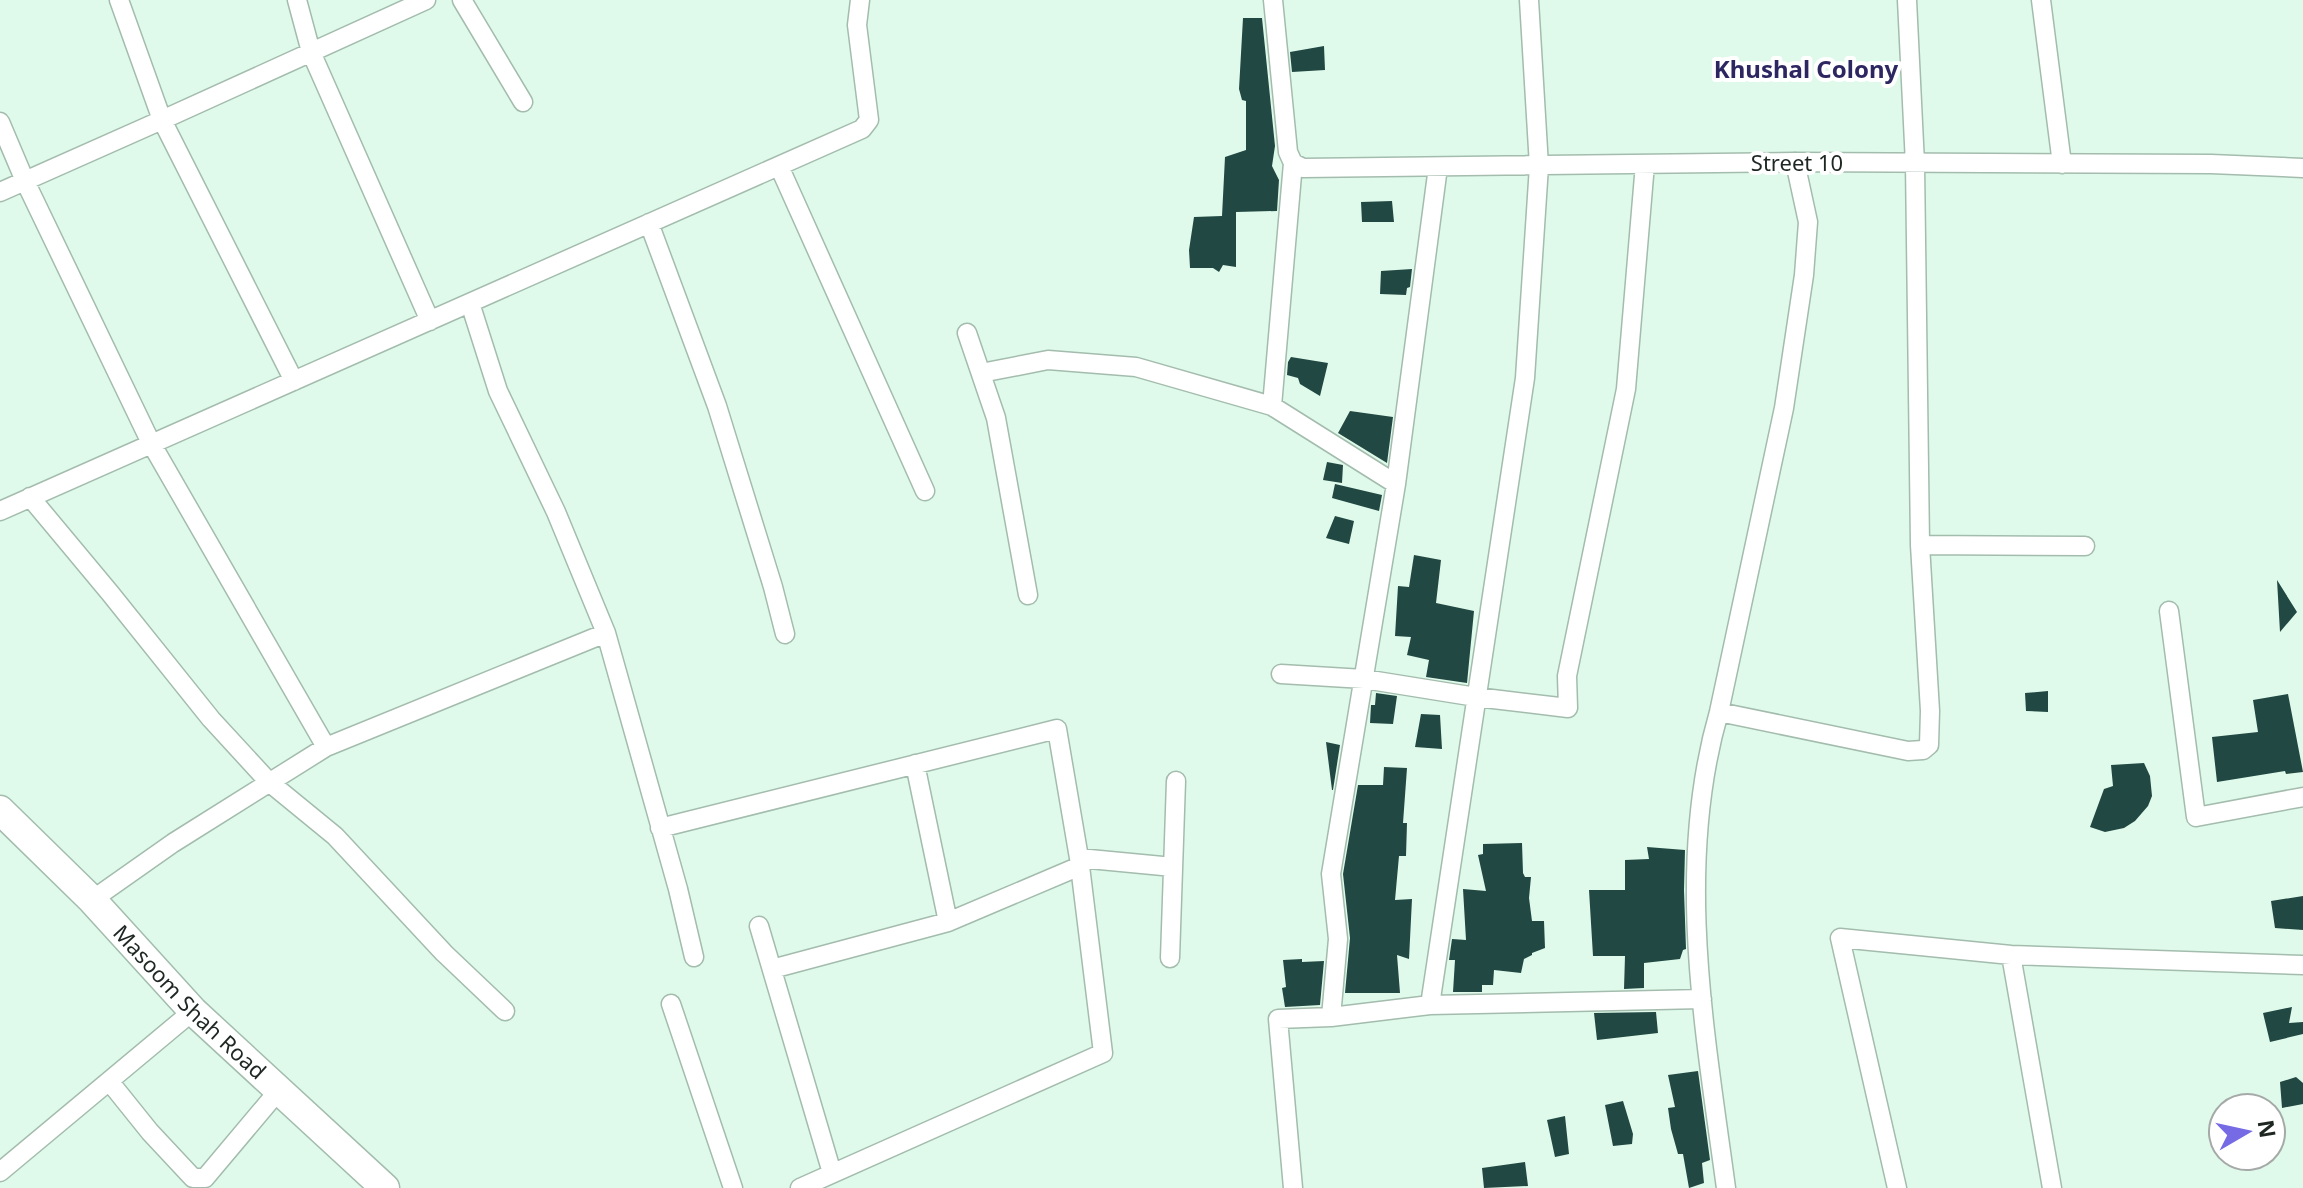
<svg xmlns="http://www.w3.org/2000/svg" width="2303" height="1188" font-family="'Noto Sans',sans-serif">
	<rect width="100%" height="100%" fill="#dffaea"/>
	<path fill="#214843" d="M1243,18h19l13,128 -3,20 7,14 -2,31 -41,1v55l-13,-2 -4,7 -6,-4h-23l-1,-18 5,-33 28,-1 3,-59 21,-7v-49l-4,-1 -3,-11z
		M1324,46l1,24 -33,2 -2,-20z
		M1392,201l2,21h-32l-1,-20z
		M1412,269l-2,18 -3,1 -1,7 -26,-1 1,-23z
		M1291,357l37,6 -8,33 -20,-12 -2,-6 -11,-3 1,-13z
		M1350,411l43,6 -6,46 -49,-30z
		M1327,462l16,3 -1,18 -19,-3z
		M1335,484l47,11 -3,16 -47,-13z
		M1335,516l19,5 -5,23 -23,-6z
		M1414,555l27,5 -5,43 38,8 -7,72 -41,-6 3,-17 -22,-5 4,-18 -16,-1 3,-50 11,1z
		M2277,580l20,32 -17,20z
		M2048,691v21l-22,-1 -1,-18z
		M1376,693l21,3 -4,28 -23,-1 1,-18h4z
		M2288,694l15,78 -17,2 -1,-3 -68,11 -5,-45 46,-5 -5,-32z
		M1421,714l19,1 2,34 -27,-2z
		M1326,742l14,3 -7,45h-1z
		M2144,763l6,13 2,20 -4,10 -13,15 -11,7 -19,4 -15,-5 14,-38 9,-3 -2,-21z
		M1384,767l23,1 -4,55h4l-1,33h-7l-4,44 17,-1 -3,60 -12,-4 3,38h-55l5,-55 -7,-64 15,-89h25z
		M1522,843l1,30 2,4h6l-2,21 3,23h12l1,27 -13,5v2l-8,4 -3,14 -27,-3 -1,15h-11v7h-29l2,-32h-6l3,-21 14,1 -3,-51 23,2 -8,-36 5,-1v-10z
		M1647,847l38,3 -1,40 2,59 -3,1 -3,9 -36,4v25l-20,1 1,-33h-32l-4,-66h36v-30l24,-1z
		M2303,896v34l-28,-2 -4,-27z
		M1302,959v3l22,-1 -4,44 -35,2 -3,-19 4,-1 -3,-27z
		M2292,1007l-3,16 14,-1v12l-33,8 -7,-29z
		M1656,1012l2,21 -61,7 -3,-27z
		M1698,1071l12,89 -8,3 2,20 -15,5 -6,-34h-5l-7,-25 -3,-21 7,-1 -7,-32z
		M2296,1077l7,6v21l-21,4 -2,-26z
		M1623,1101l10,33 -1,10 -19,2 -8,-41z
		M1565,1116l4,38 -14,3 -8,-37z
		M1525,1162l3,24 -44,2 -2,-20z"/>
	<g fill="none" stroke-linecap="round" stroke-linejoin="round">
		<defs>
			<path id="street" d="M297,0l14,52 119,269
				M462,0l61,102
				M2041,0l21,164
				M0,122l25,59 126,262 175,304 -153,96 -81,57
				M1293,163l10,5 492,-6 416,2 92,4
				M779,166l146,325
				M0,192l162,-72 -43,-120
				M649,223l68,183 56,181 12,47
				M470,303l28,88 58,121 50,121
				M967,333l29,85 32,177
				M981,373l67,-13 88,7 136,39 124,78 -65,390 7,65 -7,78 -53,2 15,169
				M294,381l-132,-261 264,-120
				M1272,406l21,-243 -5,-11 -15,-152
				M1396,484l42,-317
				M30,497l80,96 101,126 58,63 66,54 109,117 61,58
				M0,511l862,-382 7,-9 -12,-95 3,-25
				M1920,545l165,1
				M2169,611l27,206 107,-20
				M1281,674l83,5 112,18 92,11 -1,-32 59,-287 19,-225
				M1719,712l189,39 15,-1 6,-5 1,-34 -10,-166 -5,-381 -8,-164
				M326,747l280,-114 72,256 16,68
				M915,764l33,158
				M660,828l397,-99 22,129 24,195 -303,135
				M1079,858l94,9
				M759,926l73,247
				M2011,955l41,233
				M1170,958l6,-177
				M772,969l176,-47 132,-56
				M671,1004l62,184
				M1430,1005l272,-6
				M1331,1017l99,-12 95,-627 14,-212 -10,-166
				M109,1081l41,51 43,46h12l74,-88
				M0,1172l193,-161
				M1726,1188c-21,-156 -52,-321 -7,-476l65,-304 20,-133 4,-53 -13,-60
				M1897,1188l-57,-250 171,17 292,10"/>
			<g id="primary">
				<path id="s1" d="M0,810l92,90 101,111 192,177"/>
			</g>
		</defs>
		<use href="#street" stroke="#a3bcad" stroke-width="21"/>
		<use href="#primary" stroke="#a3bcad" stroke-width="31"/>
		<use href="#street" stroke="#fff" stroke-width="18"/>
		<use href="#primary" stroke="#fff" stroke-width="28"/>
	</g>
	<g text-anchor="middle" stroke-width="8" stroke-linejoin="round" paint-order="stroke">
		<g font-size="22" fill="#1e2722" stroke="#fff">
			<text x="1797" y="171">Street 10</text>
			<text dy="8" stroke="none"><textPath href="#s1" startOffset="270">Masoom Shah Road</textPath></text>
		</g>
		<g font-size="24" font-weight="bold" fill="#2d2761" stroke="#fff">
			<text x="1806" y="78">Khushal Colony</text>
		</g>
	</g>
	<g transform="translate(2247 1132) rotate(81)"><circle r="38" fill="#ffffff" stroke="#a5a9a7" stroke-width="2"/>
	<path d="M0-6L14 30L0 20L-14 30Z" fill="#766ae5"/>
	<text y="-12" font-size="22" font-weight="bold" text-anchor="middle" fill="#1e2722">N</text>
	</g>
</svg>
